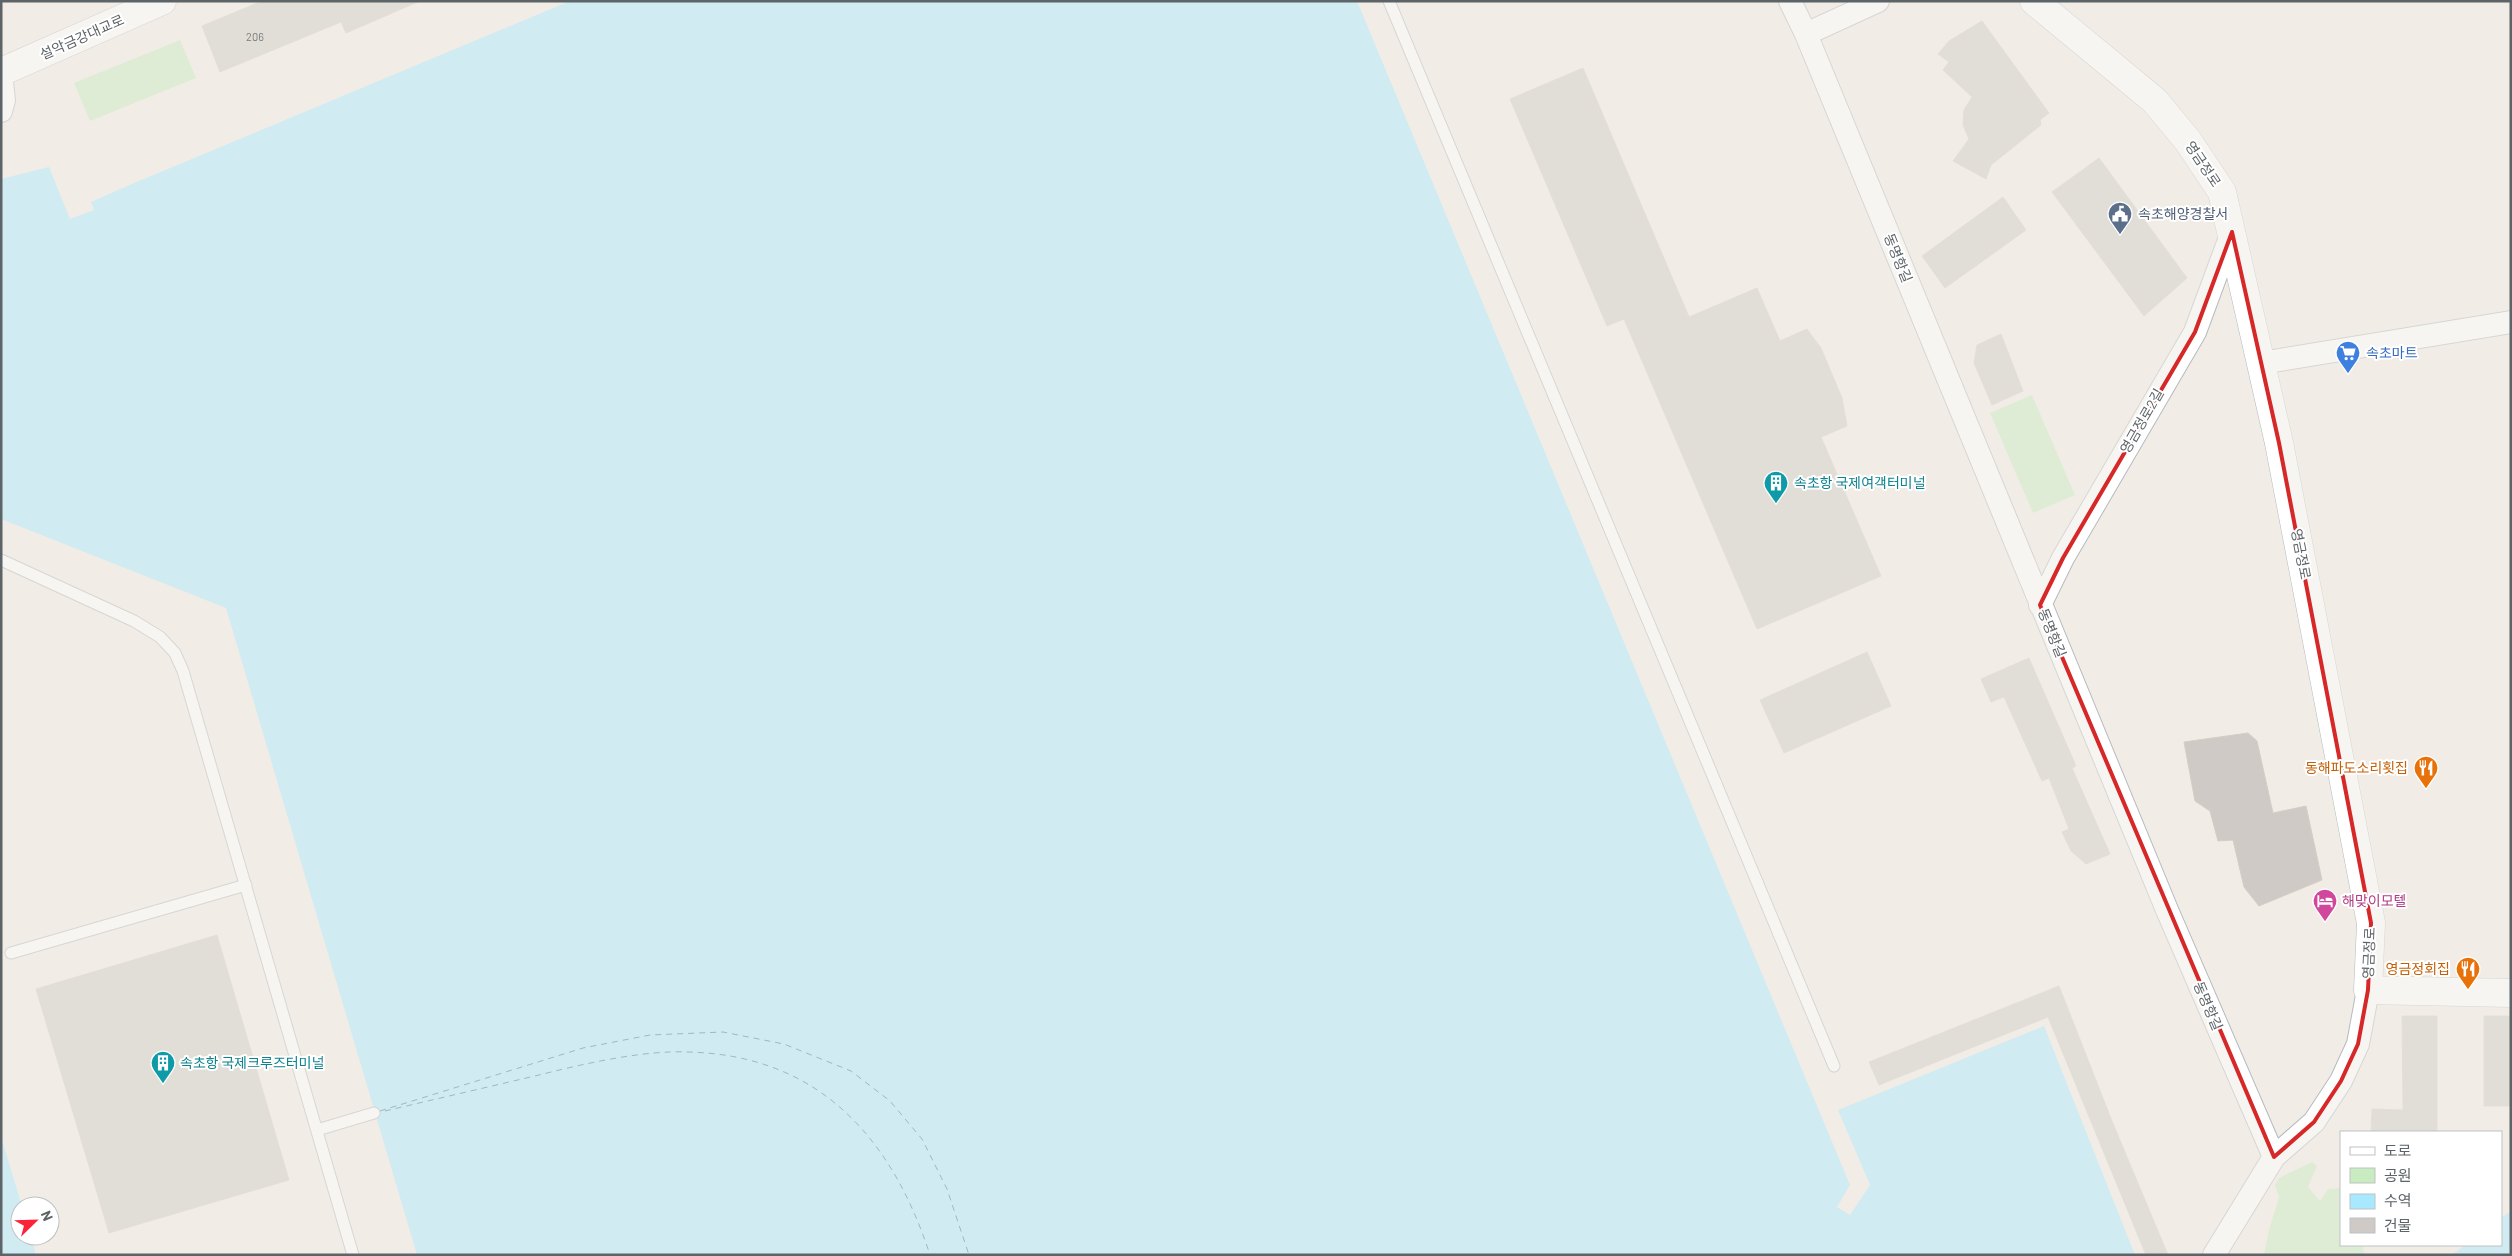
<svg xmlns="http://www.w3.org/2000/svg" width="2512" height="1256" font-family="Barlow,'Noto Sans KR',sans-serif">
	<rect width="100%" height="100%" fill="#f1ede6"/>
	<path fill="#c8ebc0" d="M180,40l16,38 -106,43 -16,-38z
		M2032,395l43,100 -42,18 -43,-100z
		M2312,1162l5,4 -9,21 12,14 8,-12 13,-1v57h22l1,10h-100l5,-25 10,-33 -4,-12 4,-7z"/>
	<path fill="#a9e9ff" d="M570,1h787l493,1184 -13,22 13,8 20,-30 -32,-75 206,-84 91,229h-1718l-191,-647 -225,-89v-340l48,-12 21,52 24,-9 -3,-8 36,-16z
		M1,1137l21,69h-2v30h11l5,19h-35z
		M2511,1211v44h-59l13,-10h36v-27z"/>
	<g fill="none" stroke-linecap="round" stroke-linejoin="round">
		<path stroke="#327ca1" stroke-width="1" stroke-dasharray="6 5" stroke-linecap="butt" d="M380,1111l203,-63 67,-13 73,-3 61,12 67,27 39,30 32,38 25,50 22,66
			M385,1111c51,-12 103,-24 154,-36 44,-11 104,-25 149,-23 131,3 204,86 242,203"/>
	</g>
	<path fill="#cfcac5" stroke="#d7cdc4" d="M262,1h158l-74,32 -5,-11 -121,50 -18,-46z
		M1982,21l67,92 -9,7 1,5 -50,40 -5,14 -33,-18 16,-22 -6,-14 1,-15 8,-13 -29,-27 6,-8 -11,-8 11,-13z
		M1583,68l106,249 68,-29 23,53 27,-12 14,19 21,50 5,28 -26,11 60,139 -124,53 -133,-310 -17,7 -97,-227z
		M2099,158l88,120 -43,38 -92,-124z
		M2003,197l23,33 -81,58 -23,-32z
		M2001,334l22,57 -31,14 -18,-42 3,-18z
		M1867,652l24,54 -107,47 -24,-53z
		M2029,658l47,108 -4,2 38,86 -24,10 -15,-13 -9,-19 7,-3 -20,-51 -7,3 -38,-84 -13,5 -10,-23z
		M2248,733l9,8 16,72 33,-7 16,74 -63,26 -15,-19 -11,-47 -15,1 -8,-30 -15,-10 -11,-59z
		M217,935l72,245 -180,53 -73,-244z
		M2059,986l53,135 56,134h-22l-98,-238 -169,68 -10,-23z
		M2402,1016h35v116h-66l1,-23 31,1z
		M2484,1016h27v90h-27z"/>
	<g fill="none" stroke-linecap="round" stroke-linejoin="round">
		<defs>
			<path id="lane" d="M1389,1l445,1065
				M1,560l133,61 26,16 15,16 8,18 170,584
				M11,953l235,-68
				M317,1130l57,-17"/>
			<path id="street" d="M1790,1l16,33 361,876 107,247
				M1806,34l72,-33
				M1,73l3,27 -3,11
				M2261,363l250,-41
				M2040,605l23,-47 132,-226 37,-100
				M2214,1255l60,-98 40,-35 27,-41 17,-37 10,-54"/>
			<path id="secondary" d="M2034,1l121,100 33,40 34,51 57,251 92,480 -3,67 143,3
				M1,72l161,-71"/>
		</defs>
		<use href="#lane" stroke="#b6babe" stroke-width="13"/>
		<use href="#street" stroke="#b6babe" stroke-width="24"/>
		<use href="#secondary" stroke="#b4bbbf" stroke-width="29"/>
		<use href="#lane" stroke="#fff" stroke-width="11"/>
		<use href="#street" stroke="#fff" stroke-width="22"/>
		<use href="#secondary" stroke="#fff" stroke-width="28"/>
	</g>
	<path d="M0 0H2512V1256H0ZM2232,232l47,211 92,480 -3,67 -10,54 -17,37 -27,41 -40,35 -234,-552 23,-47 132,-226z" fill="#f1ede6" fill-opacity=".55" fill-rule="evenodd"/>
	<path fill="none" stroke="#d62828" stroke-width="4" stroke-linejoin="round" d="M2232,232l47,211 92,480 -3,67 -10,54 -17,37 -27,41 -40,35 -234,-552 23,-47 132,-226z"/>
	<defs>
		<symbol id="civic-pin" viewBox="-11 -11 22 30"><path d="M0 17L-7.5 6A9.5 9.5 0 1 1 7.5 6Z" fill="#5c6f8a" stroke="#fff"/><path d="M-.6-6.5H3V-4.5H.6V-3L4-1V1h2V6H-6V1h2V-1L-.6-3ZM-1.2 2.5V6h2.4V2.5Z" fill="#fff"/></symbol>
		<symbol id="supermarket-pin" viewBox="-11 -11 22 30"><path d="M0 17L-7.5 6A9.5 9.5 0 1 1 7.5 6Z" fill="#3f7fe0" stroke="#fff"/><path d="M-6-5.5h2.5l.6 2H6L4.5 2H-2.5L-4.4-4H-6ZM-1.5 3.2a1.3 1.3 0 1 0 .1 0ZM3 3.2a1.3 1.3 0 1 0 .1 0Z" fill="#fff"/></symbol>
		<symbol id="building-pin" viewBox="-11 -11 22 30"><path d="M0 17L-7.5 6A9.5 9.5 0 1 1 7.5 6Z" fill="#0f9aa8" stroke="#fff"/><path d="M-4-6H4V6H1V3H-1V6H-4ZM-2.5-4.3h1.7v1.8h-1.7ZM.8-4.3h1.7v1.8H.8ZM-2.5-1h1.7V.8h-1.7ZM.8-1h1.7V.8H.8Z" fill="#fff"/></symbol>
		<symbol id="restaurant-pin" viewBox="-11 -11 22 30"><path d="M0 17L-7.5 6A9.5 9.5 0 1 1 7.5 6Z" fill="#e8710a" stroke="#fff"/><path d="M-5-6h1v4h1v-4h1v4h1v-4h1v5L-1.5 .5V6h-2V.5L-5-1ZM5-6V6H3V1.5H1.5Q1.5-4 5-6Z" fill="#fff"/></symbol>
		<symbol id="hotel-pin" viewBox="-11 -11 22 30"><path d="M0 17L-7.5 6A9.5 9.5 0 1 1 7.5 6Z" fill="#d1479c" stroke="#fff"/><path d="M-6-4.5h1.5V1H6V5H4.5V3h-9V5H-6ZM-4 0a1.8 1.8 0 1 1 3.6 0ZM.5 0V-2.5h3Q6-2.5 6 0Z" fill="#fff"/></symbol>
	</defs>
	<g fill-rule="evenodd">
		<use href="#civic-pin" x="2106" y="200" width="28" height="38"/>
		<use href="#supermarket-pin" x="2334" y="339" width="28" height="38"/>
		<use href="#building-pin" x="1762" y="469" width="28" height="38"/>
		<use href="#restaurant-pin" x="2412" y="754" width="28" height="38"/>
		<use href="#hotel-pin" x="2311" y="887" width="28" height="38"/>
		<use href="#restaurant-pin" x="2454" y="955" width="28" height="38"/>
		<use href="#building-pin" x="149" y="1049" width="28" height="38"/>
	</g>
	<g text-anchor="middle" stroke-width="4" stroke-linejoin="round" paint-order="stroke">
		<g font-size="11" fill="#7a7e7f">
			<text x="255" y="41">206</text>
		</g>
		<g font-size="14" fill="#5d6468" stroke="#fff">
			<text transform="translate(82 37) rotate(-24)" y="5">설악금강대교로</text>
			<text transform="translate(2203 164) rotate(56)" y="5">영금정로</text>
			<text transform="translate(1898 258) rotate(68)" y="5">동명항길</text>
			<text transform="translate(2142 421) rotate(-60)" y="5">영금정로2길</text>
			<text transform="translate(2301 554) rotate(79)" y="5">영금정로</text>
			<text transform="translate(2052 633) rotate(68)" y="5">동명항길</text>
			<text transform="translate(2369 953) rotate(-88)" y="5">영금정로</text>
			<text transform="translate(2208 1006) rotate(67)" y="5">동명항길</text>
		</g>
		<g font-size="14" fill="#4e5e75" stroke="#fff" text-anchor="start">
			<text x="2138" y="219">속초해양경찰서</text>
		</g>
		<g font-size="14" fill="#366cbe" stroke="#fff" text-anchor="start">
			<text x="2366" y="358">속초마트</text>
		</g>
		<g font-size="14" fill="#0d838f" stroke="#fff" text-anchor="start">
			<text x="1794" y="488">속초항 국제여객터미널</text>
			<text x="180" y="1068">속초항 국제크루즈터미널</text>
		</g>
		<g font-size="14" fill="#c56008" stroke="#fff" text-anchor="end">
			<text x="2408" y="773">동해파도소리횟집</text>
			<text x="2450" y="974">영금정회집</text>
		</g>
		<g font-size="14" fill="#b23c85" stroke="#fff" text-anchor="start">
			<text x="2342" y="906">해맞이모텔</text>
		</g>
	</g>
	<rect width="2512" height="1256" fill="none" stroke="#5d6468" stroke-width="5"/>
	<rect x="2340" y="1131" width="162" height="115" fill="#ffffff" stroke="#bec1c3"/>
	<rect x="2350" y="1147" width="25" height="8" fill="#ffffff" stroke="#bec1c3"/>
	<text x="2384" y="1156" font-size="15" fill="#5d6468">도로</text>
	<rect x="2350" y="1168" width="25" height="15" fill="#c8ebc0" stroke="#bec1c3"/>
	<text x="2384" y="1181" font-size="15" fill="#5d6468">공원</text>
	<rect x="2350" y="1194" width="25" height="15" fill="#a9e9ff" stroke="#bec1c3"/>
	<text x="2384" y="1206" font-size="15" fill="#5d6468">수역</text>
	<rect x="2350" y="1218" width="25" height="15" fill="#cfcac5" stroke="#bec1c3"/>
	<text x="2384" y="1231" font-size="15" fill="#5d6468">건물</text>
	<g transform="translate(35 1221) rotate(67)"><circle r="24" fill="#ffffff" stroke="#bec1c3"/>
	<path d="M0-4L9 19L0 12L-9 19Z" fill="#fc2238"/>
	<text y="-8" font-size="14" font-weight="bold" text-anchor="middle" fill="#5d6468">N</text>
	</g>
</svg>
